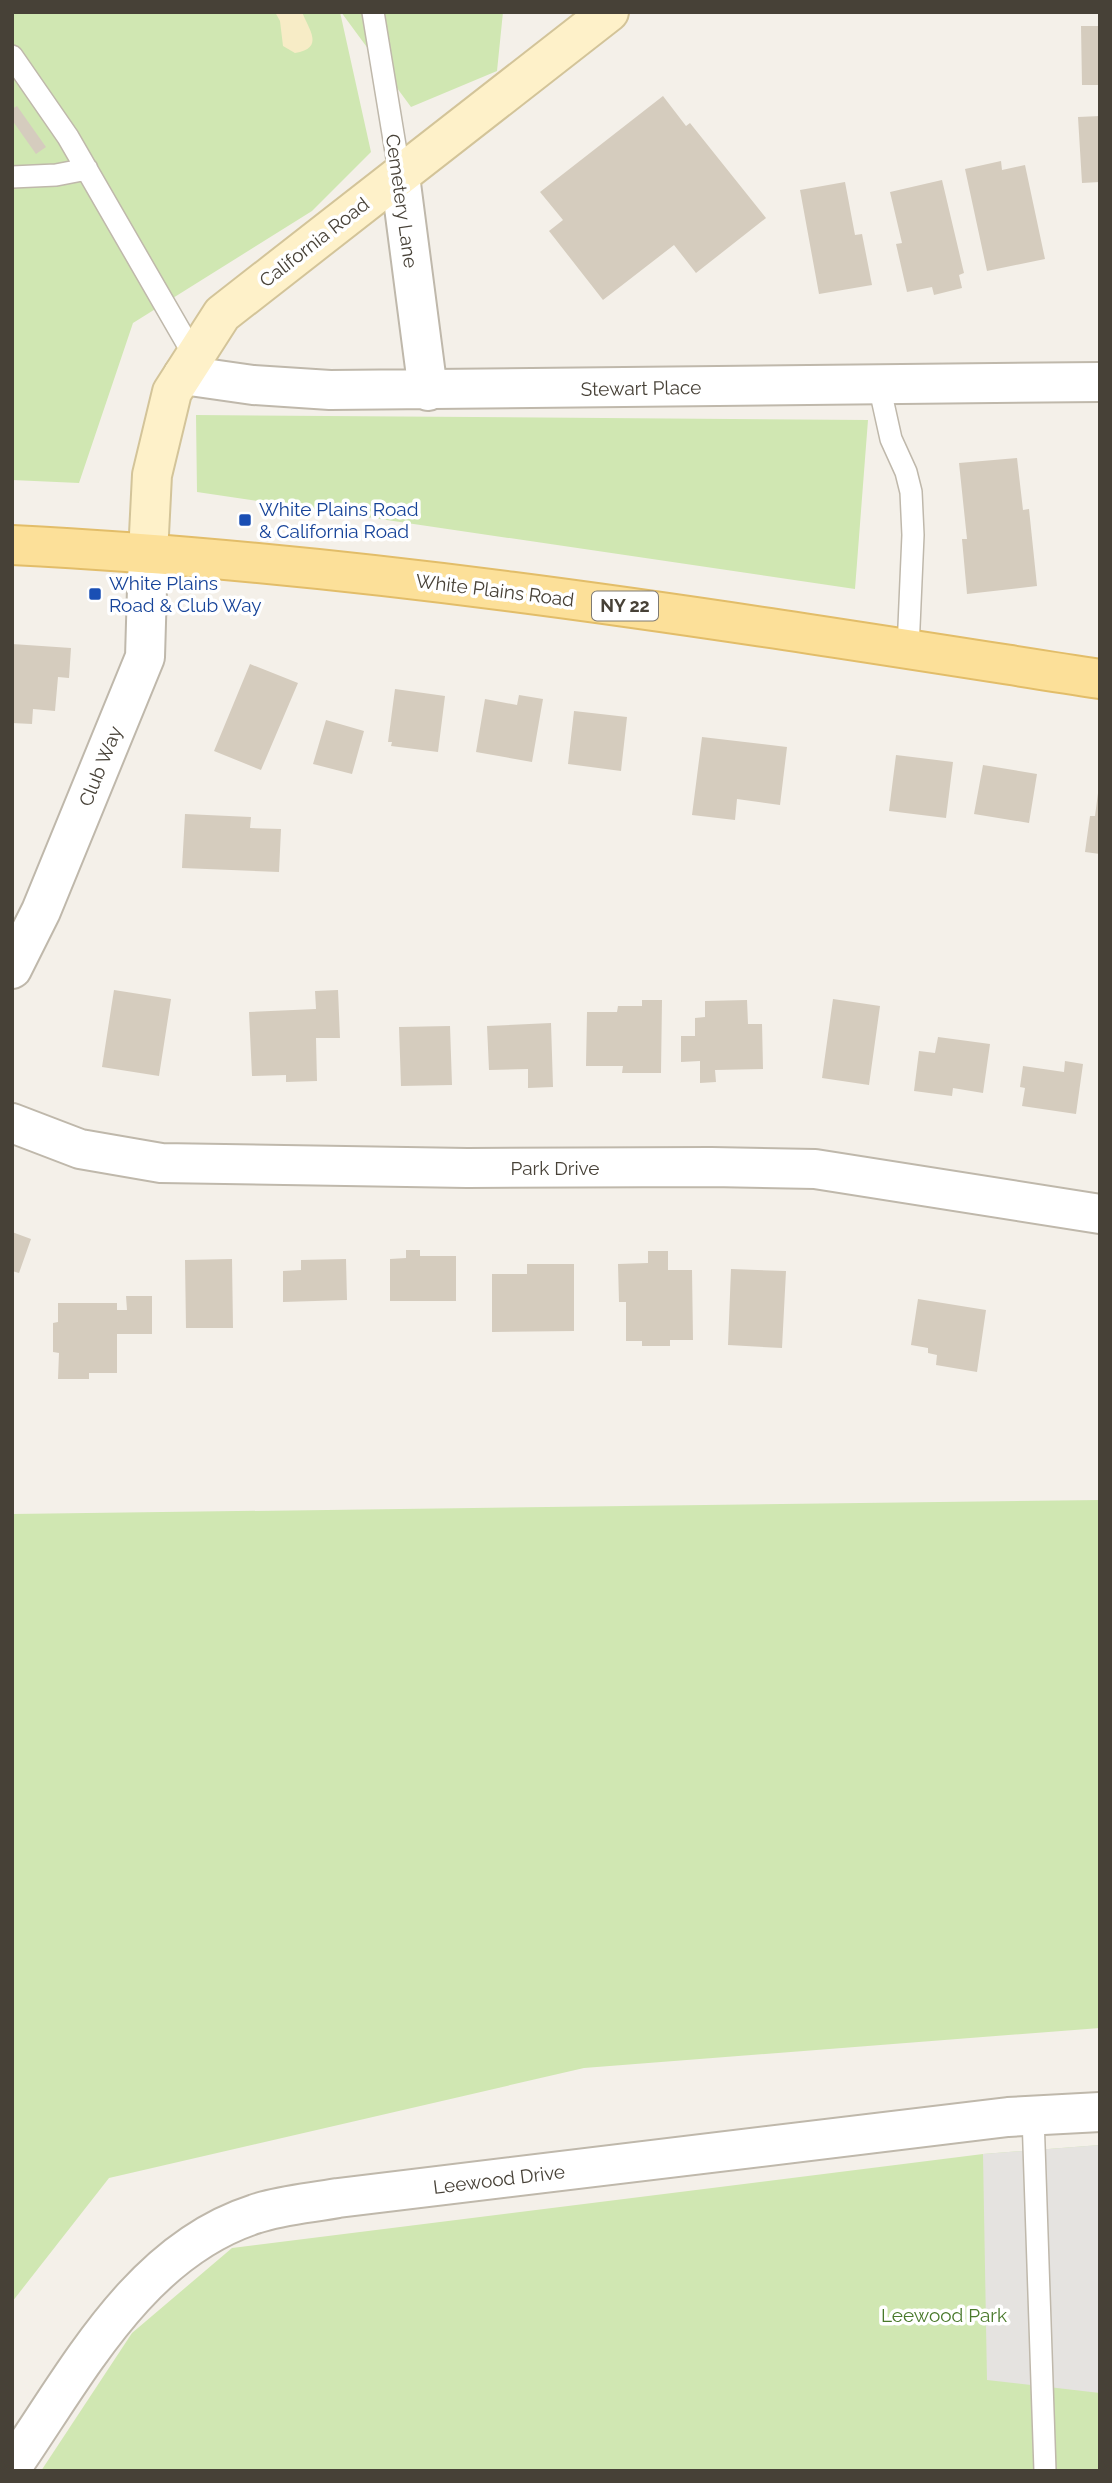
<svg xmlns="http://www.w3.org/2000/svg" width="1112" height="2483" font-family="Raleway,sans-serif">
	<rect width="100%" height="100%" fill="#f4f0e9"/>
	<path fill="#d0e7b2" d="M12,12h328l31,140 -59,59 -179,112 -54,160 -67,-3z
		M341,12h162l-6,59 -86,36z
		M196,415l672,5 -13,169 -658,-97z
		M1100,1500v528l-516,40 -475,110 -97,124v-788z
		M1100,2145v326h-1059l91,-138 100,-85 751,-94z"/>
	<path fill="#f7ecc6" d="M275,12h27c7,18 23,36 -7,41l-12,-7 -3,-25z"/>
	<path fill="#e5e3e0" d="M1100,2145v248l-113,-13 -4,-226z"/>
	<path fill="#d5ccbe" d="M1081,26h19v59h-18z
		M663,96l23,30 4,-3 76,95 -70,55 -22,-28 -71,55 -54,-69 14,-11 -23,-28z
		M17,106l29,41 -10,7 -24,-34v-11z
		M1100,116v66l-18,1 -4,-66z
		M1001,161l1,9 23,-5 20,94 -58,12 -22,-102z
		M942,180l22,93 -5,2 3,13 -28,7 -2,-8 -25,5 -11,-48 6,-1 -12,-51z
		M845,182l10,53 7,-1 10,51 -53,9 -19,-104z
		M1017,458l6,52 6,-1 8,77 -70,8 -5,-55h5l-8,-76z
		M12,644l59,4 -2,30 -11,-1 -3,34 -22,-2 -1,15 -20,-1z
		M250,664l48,19 -37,87 -47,-19z
		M395,689l50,7 -7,56 -47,-6 1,-4h-4z
		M519,695l24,4 -11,63 -56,-10 9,-53 32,6z
		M574,711l53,6 -6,54 -53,-7z
		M326,720l38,11 -12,43 -39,-10z
		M702,737l85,10 -7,58 -43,-6 -2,21 -43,-5z
		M896,755l57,7 -7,56 -57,-7z
		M983,765l54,9 -8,49 -55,-9z
		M1098,793h2v61l-15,-2 5,-36h5z
		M185,814l66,3 -1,11 31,1 -2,43 -97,-4z
		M114,990l57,9 -12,77 -57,-9z
		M338,990l2,48h-24l1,43 -31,1v-7l-34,1 -3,-64 67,-3 -1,-18z
		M833,999l47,7 -11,79 -47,-7z
		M642,1000h20l-1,73h-39l1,-7h-37l1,-54h30l1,-6h24z
		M747,1000l1,24h14l1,45 -48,1 1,12 -16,1v-22l-19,1v-26h14v-18l10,-1v-16z
		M551,1023l2,64 -25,1v-19l-39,1 -2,-44z
		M450,1026l2,59 -51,1 -2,-59z
		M938,1037l52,7 -7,49 -30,-5 -1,8 -38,-5 5,-40 16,2z
		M1065,1061l18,3 -7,50 -54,-8 3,-18 -5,-1 3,-21 41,6z
		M12,1232l19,7 -12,34 -7,-2z
		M406,1250h14v6h36v45h-66v-42l16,-1z
		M648,1251h20v19h24l1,70h-23v6h-28v-5h-16v-39h-7l-1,-38 30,-1z
		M232,1259l1,69h-47l-1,-68z
		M346,1259l1,41 -64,2v-31l18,-1v-10z
		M527,1264h47v67l-82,1v-58h35z
		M731,1269l55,2 -4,77 -54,-3z
		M126,1296h26v38h-35v39h-28v6h-31l1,-26 -6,-1v-29l5,-1v-19h59v7h10z
		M918,1299l68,11 -9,62 -41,-7 1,-10 -9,-2v-5l-17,-3z"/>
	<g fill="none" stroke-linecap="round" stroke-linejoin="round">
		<defs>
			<path id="service" d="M373,12l27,164
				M12,56l56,81 127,220
				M12,177l44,-2 31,-6
				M879,385l12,54 15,33 5,20 2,43 -5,114
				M1033,2116l12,355"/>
			<path id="minor" d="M400,176l28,215
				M183,375l70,10 77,5 770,-8
				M12,969l29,-58 104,-254 3,-103
				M12,1123l68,26 81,14 306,5 244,-1 104,2 285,45"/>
			<path id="tertiary" d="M12,2467c65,-94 127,-216 243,-253 26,-9 56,-11 83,-16l670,-81 92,-5"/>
			<path id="secondary" d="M148,554l4,-79 20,-83 50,-78 387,-302"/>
			<path id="primary" d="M12,545c366,18 727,78 1088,134"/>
		</defs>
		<use href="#service" stroke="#bfb8ab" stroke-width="24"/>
		<use href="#minor" stroke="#bfb8ab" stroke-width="42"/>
		<use href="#tertiary" stroke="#bfb8ab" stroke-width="42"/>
		<use href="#secondary" stroke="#d3c499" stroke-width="42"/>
		<use href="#primary" stroke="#e2bd69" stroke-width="42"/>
		<use href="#service" stroke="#fff" stroke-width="21"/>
		<use href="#minor" stroke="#fff" stroke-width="38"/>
		<use href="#tertiary" stroke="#fff" stroke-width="38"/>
		<use href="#secondary" stroke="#fef1c9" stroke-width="38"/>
		<use href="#primary" stroke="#fce099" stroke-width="38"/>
	</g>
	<g fill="#1a4fb4" stroke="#fff" stroke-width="2.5">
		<rect x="238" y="513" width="14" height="14" rx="3.5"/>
		<rect x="88" y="587" width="14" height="14" rx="3.5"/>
	</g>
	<g text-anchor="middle" stroke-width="7" stroke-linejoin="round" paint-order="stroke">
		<rect fill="#fff" stroke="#7e7a73" stroke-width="2" x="592" y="591.5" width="66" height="29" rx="5"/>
		<g font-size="18" font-weight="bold" fill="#474137">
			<text x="625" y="612">NY 22</text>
		</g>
		<g font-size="19" fill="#474137" stroke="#fff">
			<text transform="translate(402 201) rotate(82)" y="7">Cemetery Lane</text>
			<text transform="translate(314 242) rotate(-38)" y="7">California Road</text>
			<text transform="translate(641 388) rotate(-1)" y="7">Stewart Place</text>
			<text transform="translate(495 590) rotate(7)" y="7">White Plains Road</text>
			<text transform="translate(100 766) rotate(-68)" y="7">Club Way</text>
			<text x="555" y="1175">Park Drive</text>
			<text transform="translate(499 2179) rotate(-7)" y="7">Leewood Drive</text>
		</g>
		<g font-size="19" fill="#164399" stroke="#fff" text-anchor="start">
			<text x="259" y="516">White Plains Road<tspan x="259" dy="22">&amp; California Road</tspan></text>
			<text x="109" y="590">White Plains<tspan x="109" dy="22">Road &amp; Club Way</tspan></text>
		</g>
		<g font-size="19" fill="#49792b" stroke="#fff">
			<text x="944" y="2322">Leewood Park</text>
		</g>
	</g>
	<rect width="1112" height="2483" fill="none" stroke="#474137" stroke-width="28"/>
</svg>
